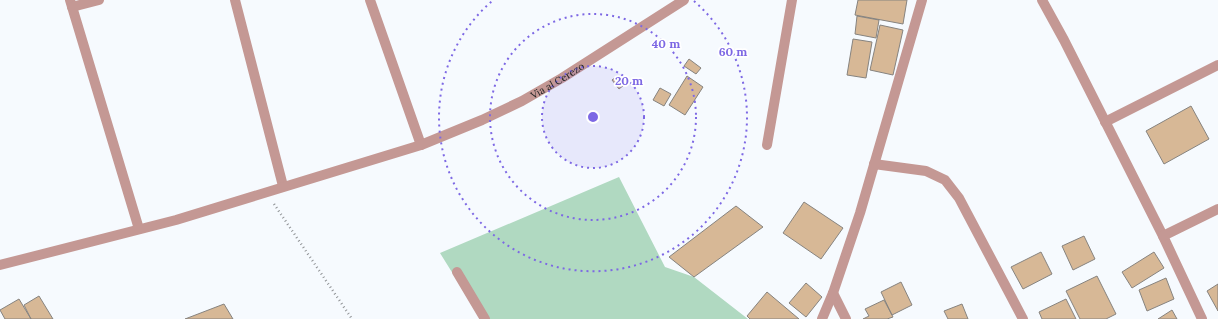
<svg xmlns="http://www.w3.org/2000/svg" width="1218" height="319" font-family="Lora,serif">
	<rect width="100%" height="100%" fill="#f6fafe"/>
	<path fill="#b0d9c1" d="M619,177l46,90 29,10 54,42h-267l-41,-66z"/>
	<path fill="#d7b896" stroke="#86837f" d="M858,0h49l-4,24 -48,-9z
		M857,16l22,4 -3,18 -21,-4z
		M880,25l23,5 -10,45 -23,-5z
		M853,39l19,3 -6,36 -19,-3z
		M689,59l12,9 -5,6 -12,-8z
		M617,76l7,9 -5,4 -7,-9z
		M687,76l16,11 -18,28 -16,-10z
		M660,88l11,6 -7,12 -11,-6z
		M1191,106l18,33 -45,25 -18,-33z
		M804,202l39,26 -22,31 -38,-26z
		M736,206l27,21 -69,50 -25,-20z
		M1084,236l11,23 -22,11 -11,-24z
		M1041,252l11,22 -29,15 -12,-22z
		M1154,252l10,16 -32,20 -10,-16z
		M1097,276l19,38 -10,5h-26l-14,-28z
		M1166,278l8,21 -27,12 -8,-21z
		M901,282l11,23 -20,10 -11,-23z
		M806,283l16,14 -16,20 -17,-14z
		M1218,284v27l-11,-20z
		M767,292l32,27h-49l-3,-3z
		M39,296l14,23h-22l-7,-14z
		M19,299l12,20h-26l-5,-9z
		M1066,299l10,20h-34l-3,-7z
		M884,300l9,17 -6,2h-24l6,-3 -4,-7z
		M224,304l9,15h-48z
		M962,304l6,15h-20l-4,-8z
		M1172,310l5,9h-19z"/>
	<g fill="none" stroke-linecap="round" stroke-linejoin="round">
		<path stroke="#909396" stroke-width="2.5" stroke-dasharray="1 3" stroke-linecap="butt" d="M274,204l78,115"/>
		<g stroke="#c49894" stroke-width="10">
			<path d="M70,0l69,229"/>
			<path d="M235,0l48,186"/>
			<path d="M370,0l51,145"/>
			<path d="M1042,0l22,40 99,196 39,83"/>
			<path d="M72,7l27,-7"/>
			<path d="M1105,122l113,-57"/>
			<path d="M767,145l25,-145"/>
			<path d="M874,164l52,7 19,9 14,18 64,121"/>
			<path d="M1163,236l55,-27"/>
			<path id="s1" d="M0,265l176,-45 245,-75 61,-25 40,-19 40,-23 122,-78"/>
			<path d="M457,272l28,47"/>
			<path d="M833,293l13,26"/>
			<path d="M822,319l11,-26 27,-80 62,-213"/>
		</g>
	</g>
	<circle cx="593" cy="117" r="51" fill="#7d68e4" fill-opacity=".12"/>
	<g fill="none" stroke="#7d68e4" stroke-width="2" stroke-dasharray="2 4">
		<circle cx="593" cy="117" r="51"/>
		<circle cx="593" cy="117" r="103"/>
		<path d="M694 1A154 154 0 1 1 492 1"/>
	</g>
	<g text-anchor="middle" stroke-width="3.5" stroke-linejoin="round" paint-order="stroke">
		<g font-size="10" fill="#212324" stroke="#fff">
			<text dy="4" stroke="none"><textPath href="#s1" startOffset="589">Via al Cerezo</textPath></text>
		</g>
	</g>
	<circle cx="593" cy="117" r="6" fill="#7d68e4" stroke="#fff" stroke-width="2"/>
	<g font-size="12" text-anchor="middle" font-weight="bold" fill="#7d68e4" stroke="#fff" stroke-width="3.5" stroke-linejoin="round" paint-order="stroke">
		<text x="666" y="48">40 m</text>
		<text x="733" y="56">60 m</text>
		<text x="629" y="85">20 m</text>
	</g>
</svg>
